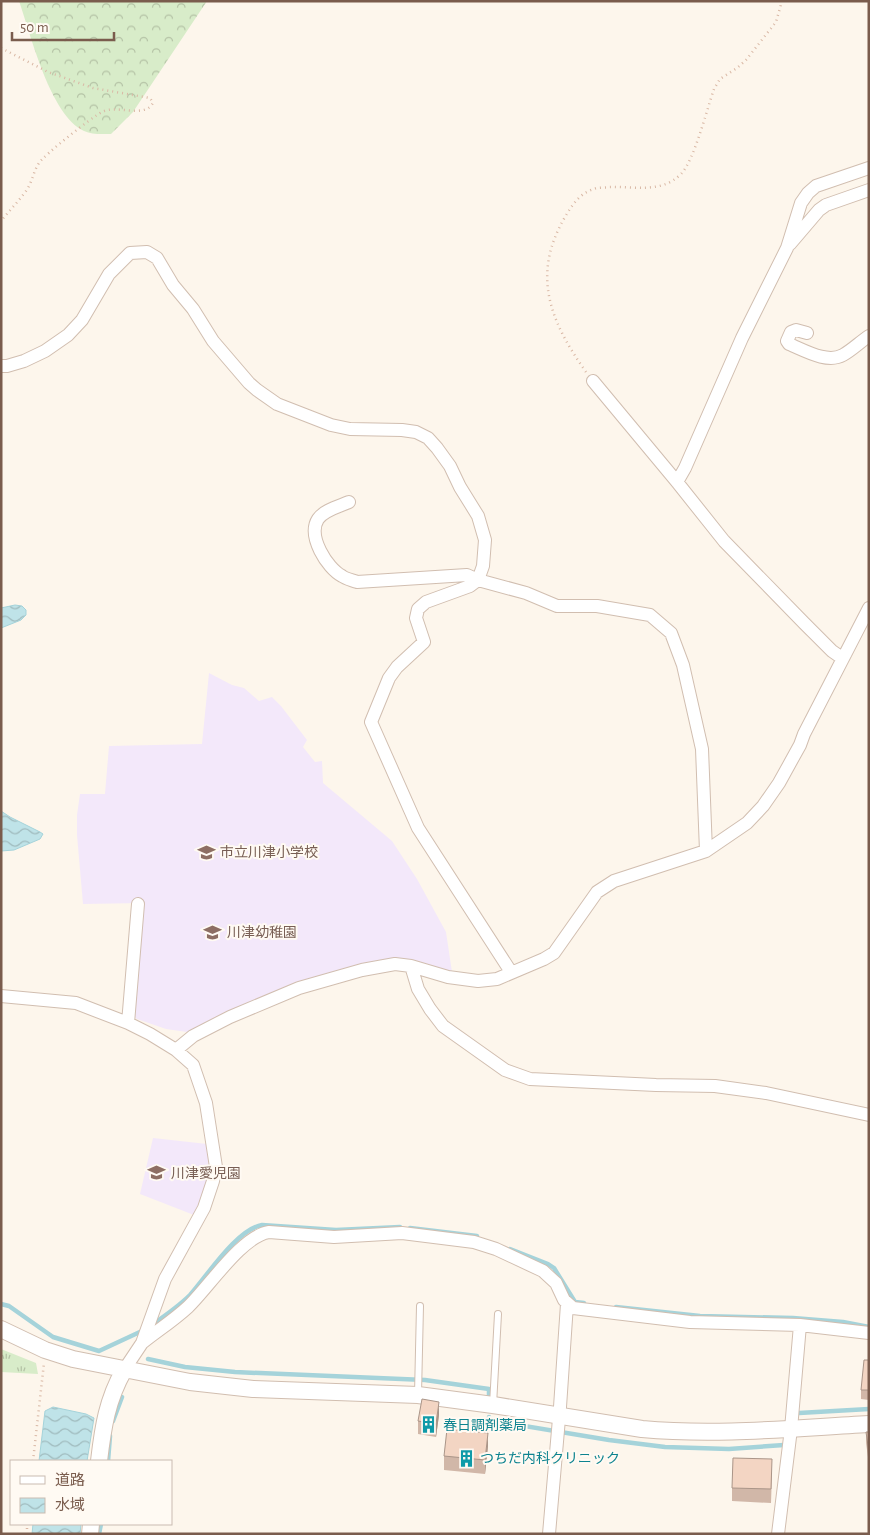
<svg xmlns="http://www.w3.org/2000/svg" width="870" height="1535" font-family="'Alegreya Sans','Noto Sans JP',sans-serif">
	<defs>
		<pattern id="grass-tufts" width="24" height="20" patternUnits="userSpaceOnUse" patternTransform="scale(1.25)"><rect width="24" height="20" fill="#d8ecc9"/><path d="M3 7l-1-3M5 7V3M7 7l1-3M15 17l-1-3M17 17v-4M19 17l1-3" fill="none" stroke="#b4c2a5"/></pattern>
		<pattern id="forest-crowns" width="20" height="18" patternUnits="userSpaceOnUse" patternTransform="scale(1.25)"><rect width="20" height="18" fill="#d8ecc9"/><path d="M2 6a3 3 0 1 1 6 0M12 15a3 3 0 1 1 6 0" fill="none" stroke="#b4c2a5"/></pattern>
		<pattern id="water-waves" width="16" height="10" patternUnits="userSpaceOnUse" patternTransform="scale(1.25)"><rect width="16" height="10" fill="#bfe3e8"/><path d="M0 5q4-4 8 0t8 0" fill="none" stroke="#a0bbbe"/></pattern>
	</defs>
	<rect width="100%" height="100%" fill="#fdf6ec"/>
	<path fill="#f3e8fa" d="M209,673l23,12 12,3 15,13 13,-4 9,9 26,34 -4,7 12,15 7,-1 1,22 69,58 25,38 29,53 6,40 -42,-12 -17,-2 -18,3 -80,22 -54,23 -54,26 -21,-3 -29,-10 -4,-4 10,-112 -60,1 -6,-69v-20l3,-21h25l4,-48 93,-2z
		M153,1138l54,6 2,24 -3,17 -12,30 -54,-21z"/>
	<path fill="url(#grass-tufts)" d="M1,1349l35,14 2,11 -37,-2z"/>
	<path fill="url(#forest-crowns)" d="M19,1h188l-74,111 -22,22c-9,0 -19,1 -27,-3 -34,-16 -53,-96 -65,-130z"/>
	<path fill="url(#water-waves)" stroke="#a5d3da" d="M15,605l7,1 4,4v5l-5,5 -20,8v-20z
		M1,811l9,6 30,15 3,2 -3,5 -26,11 -13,1z
		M53,1407l33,7 8,4 -7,43h-48l6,-50z
		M33,1524h48l-1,10h-48z"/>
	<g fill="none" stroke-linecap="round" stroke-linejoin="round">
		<path stroke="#a5d3da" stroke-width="4.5" d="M410,1228l67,8
			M510,1249l38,15 6,4 21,34 9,1
			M1,1304l8,2 44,31 46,14 43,-20
			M616,1307l84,9 93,2 50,4 26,5
			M153,1324c13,-9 26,-18 37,-29 17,-19 47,-66 72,-70l74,5 64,-3
			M148,1359l37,8 50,5 190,8 64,9v6
			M799,1413l70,-4
			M489,1417v3l120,20 56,7 64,2 55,-4
			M113,1421l9,-24
			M108,1461l2,-25
			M99,1534l2,-10"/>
		<defs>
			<path id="service" d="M418,1394l2,-88
				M493,1405l5,-91"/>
			<path id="minor" d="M790,244l29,-34 7,-5 43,-15
				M807,333l-11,-3 -5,2 -4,9 2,3c15,6 38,20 54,11 9,-5 17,-13 26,-19
				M1,366h6l17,-5 21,-10 23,-16 14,-15 27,-46 21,-21 17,-1 10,6 16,27 20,24 20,32 36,42 8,7 20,14 54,21 19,4 52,1 14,2 12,6 9,10 13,18 10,21 18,29 7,24 -2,26 -5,14 -8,6 -44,16 -8,7 -2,9 8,24 -27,25 -8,11 -18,44 47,106 93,144
				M593,381l84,101 47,59 80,82 28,28 10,7
				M677,482l8,-14 57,-130 45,-90 14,-45 7,-10 8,-7 53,-18
				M349,502c-9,4 -25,8 -31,17 -11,17 9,49 24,57 4,3 10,4 15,6l110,-7 11,5 48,13 31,13h40l53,9 21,18 12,32 19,84 4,102
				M411,966l7,23 12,20 13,17 62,44 25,9 126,6 59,1 51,7 103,22
				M1,996l75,7 52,20 22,11 26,16 17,15 13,38 10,64 -3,14 -9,27 -39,71 -23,64 -18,27
				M128,1023l10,-119
				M176,1050l17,-14 37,-19 69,-29 63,-18 33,-6 16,2 37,11 30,4 19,-2 47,-20 10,-6 43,-61 17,-11 92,-30 41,-28 16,-17 16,-23 21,-38 4,-11 65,-126
				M142,1343c15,-12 32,-23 46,-36 20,-19 54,-71 81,-75l65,5 68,-4 72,9 22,7 47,22 13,12 8,17 9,8 117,14 110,3 69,8
				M549,1534l11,-127 7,-103
				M778,1534l13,-105 9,-104"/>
			<path id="tertiary" d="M1,1329l44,21 28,9 117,23 63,7 165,6 75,10 149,24c76,7 151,-1 227,-5
				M99,1461c4,-34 8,-61 25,-91
				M90,1534l1,-10"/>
		</defs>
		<use href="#service" stroke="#d1beb0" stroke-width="8"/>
		<use href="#minor" stroke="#d1beb0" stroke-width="14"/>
		<use href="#tertiary" stroke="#d1beb0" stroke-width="18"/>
		<path stroke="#d9b8a5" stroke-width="2.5" stroke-dasharray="1 4" stroke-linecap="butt" d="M1,48l47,24 45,16 57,10 3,5c-9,16 -36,1 -51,9 -10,5 -58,43 -63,51 -6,9 -7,20 -13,28 -8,11 -17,20 -25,30
			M586,372c-36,-51 -55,-97 -21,-155 7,-12 15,-24 29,-28 4,-2 10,-1 15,-2 25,-1 52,7 72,-13 13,-13 26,-65 33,-85l6,-10 17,-11 9,-8 30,-38 6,-21
			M33,1461l11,-98
			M27,1534v-10"/>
		<use href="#service" stroke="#fff" stroke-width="6"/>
		<use href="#minor" stroke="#fff" stroke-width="12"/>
		<use href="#tertiary" stroke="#fff" stroke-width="16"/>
	</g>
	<path fill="#d1b7a8" d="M869,1360v40l-8,-1v-9z
		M439,1415l-3,22 -18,-3v-13z
		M866,1432h3v32l-3,-21z
		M488,1446l-3,28 -41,-4v-14z
		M772,1473l-1,30 -39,-2v-13z"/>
	<path fill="#aa9588" d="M439,1402v13l-3,22v-13z
		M488,1433v13l-3,28v-14z"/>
	<path fill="#f3d5c3" stroke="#aa9588" d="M864,1360h5v30h-8z
		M422,1399l17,3 -3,22 -18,-3z
		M447,1429l41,4 -3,27 -41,-4z
		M866,1432h3v21z
		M733,1458l39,1 -1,30 -39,-1z"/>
	<defs>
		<symbol id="school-bare" viewBox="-9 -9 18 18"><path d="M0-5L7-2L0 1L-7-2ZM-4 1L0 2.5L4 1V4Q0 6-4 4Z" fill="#8d6e63" stroke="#fffaf3" stroke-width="2.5" paint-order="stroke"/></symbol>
		<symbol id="building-bare" viewBox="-9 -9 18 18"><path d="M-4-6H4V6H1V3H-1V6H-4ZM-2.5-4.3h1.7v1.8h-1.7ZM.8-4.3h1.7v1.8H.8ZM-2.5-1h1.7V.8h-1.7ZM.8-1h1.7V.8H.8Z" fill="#0f9aa8" stroke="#fffaf3" stroke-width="2.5" paint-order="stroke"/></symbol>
	</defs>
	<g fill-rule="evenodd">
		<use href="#school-bare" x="194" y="840" width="25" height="25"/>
		<use href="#school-bare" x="200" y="920" width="25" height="25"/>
		<use href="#school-bare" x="144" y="1160" width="25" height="25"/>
		<use href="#building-bare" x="416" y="1412" width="25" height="25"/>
		<use href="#building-bare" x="454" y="1446" width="25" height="25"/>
	</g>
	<g text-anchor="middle" stroke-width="4" stroke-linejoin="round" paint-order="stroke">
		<g font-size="14" fill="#785e54" stroke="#fffaf3" text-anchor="start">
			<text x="220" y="857">市立川津小学校</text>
			<text x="227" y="937">川津幼稚園</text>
			<text x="171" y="1178">川津愛児園</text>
		</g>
		<g font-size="14" fill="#0d838f" stroke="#fffaf3" text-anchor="start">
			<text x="443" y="1430">春日調剤薬局</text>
			<text x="480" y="1463">つちだ内科クリニック</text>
		</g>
	</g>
	<rect width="870" height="1535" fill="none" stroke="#7a5c4d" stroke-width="5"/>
	<rect x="10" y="1460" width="162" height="65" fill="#fffaf3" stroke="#cabbb1"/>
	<rect x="20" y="1476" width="25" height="8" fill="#ffffff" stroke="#cabbb1"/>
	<text x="55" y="1485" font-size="15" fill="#7a5c4d">道路</text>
	<rect x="20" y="1498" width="25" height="15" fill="url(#water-waves)" stroke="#cabbb1"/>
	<text x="55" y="1510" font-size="15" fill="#7a5c4d">水域</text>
	<path d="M12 32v8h102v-8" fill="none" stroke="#7a5c4d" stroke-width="2.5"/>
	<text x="20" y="32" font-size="15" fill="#7a5c4d" stroke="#fffaf3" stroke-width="4" paint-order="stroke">50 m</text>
</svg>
